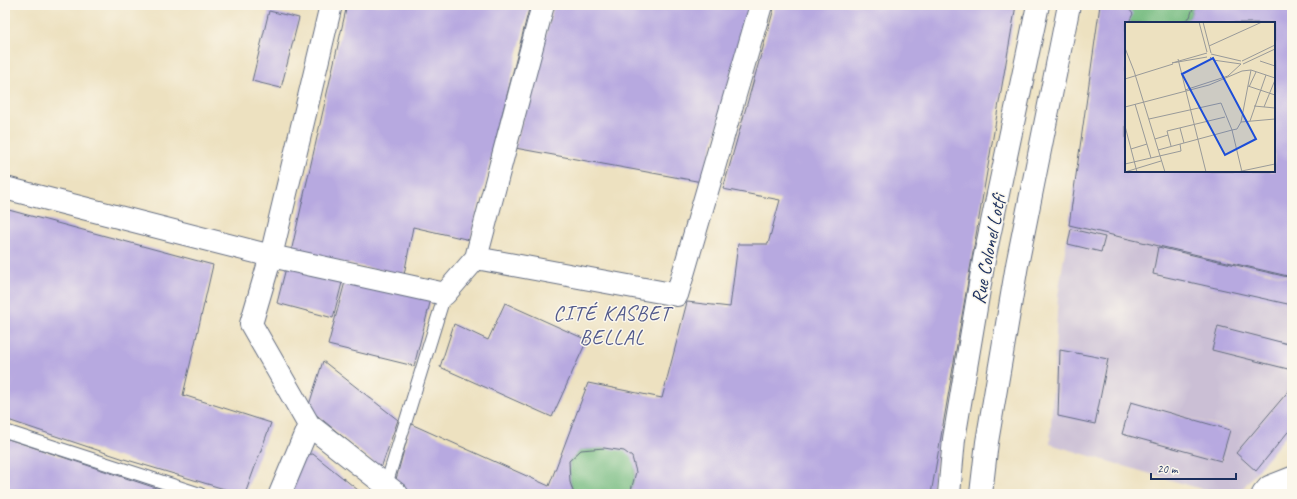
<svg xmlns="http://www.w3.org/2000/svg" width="1297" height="499" font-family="Caveat,sans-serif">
	<rect width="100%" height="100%" fill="#fbf7ec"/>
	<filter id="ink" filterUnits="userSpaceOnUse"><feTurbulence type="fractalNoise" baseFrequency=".025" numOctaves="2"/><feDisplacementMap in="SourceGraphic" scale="8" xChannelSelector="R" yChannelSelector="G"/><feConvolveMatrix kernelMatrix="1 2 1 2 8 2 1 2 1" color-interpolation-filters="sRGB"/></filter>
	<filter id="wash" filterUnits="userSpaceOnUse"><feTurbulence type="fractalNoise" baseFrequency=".012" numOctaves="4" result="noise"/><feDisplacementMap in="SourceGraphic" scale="16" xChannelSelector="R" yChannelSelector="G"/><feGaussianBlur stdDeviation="0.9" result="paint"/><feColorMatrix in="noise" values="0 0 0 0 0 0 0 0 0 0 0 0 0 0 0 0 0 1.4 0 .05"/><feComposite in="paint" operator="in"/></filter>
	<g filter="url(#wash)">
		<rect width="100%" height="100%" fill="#ede1c0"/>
		<path fill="#cbbfd5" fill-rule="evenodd" d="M1069,225l223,52 -134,-30 -5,27 139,31v40l-80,5 75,19 5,-17v37l-2,-1 -54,65 20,17 36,-43v2l-54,65h-20l-168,-50 8,-148zM1071,230l34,7 -4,15 -33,-8zM1060,350l48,9 -13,65 -37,-8zM1131,402l99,27 -8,32 -100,-27z"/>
		<path fill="#74bb80" stroke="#48756f" d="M1126,5h68l-4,12 -9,6h-51z
			M604,448c6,1 13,1 19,2 17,5 13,32 6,44h-55l-4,-12 -1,-21 12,-11z"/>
		<g id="blocks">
			<path fill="#b7a9e0" d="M347,5h183l-60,235 -57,-13 -9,48 -113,-23z
				M554,5h197l-49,177 -187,-34z
				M775,5h241l-85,489h-302l2,-4 5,-18 -4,-15 -8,-6 -20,-3 -23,2 -12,11 1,21 4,12h-165l-14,-11 16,-59 138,62 39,-103 74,15 25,-96 43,5 8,-63h30l12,-44 -57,-11z
				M1100,5h26l7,9 -3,6v3h-4v148h148v-148h-93l9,-6 4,-12h98v272l-223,-52z
				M269,11l30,7 -18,70 -29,-7z
				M5,209l208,56 -30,130 88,28 -26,71h-4l-117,-35 -119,-40z
				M1071,229l34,8 -4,15 -33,-8z
				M1158,247l134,31v27l-139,-31z
				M287,264l56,15 -10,39 -56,-15z
				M346,278l85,21 -17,67 -86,-21z
				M505,303l82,37 -35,77 -112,-50 14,-43 34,16z
				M1218,326l74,19v7l-4,17 -76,-19z
				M1060,350l48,9 -13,65 -37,-8z
				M323,361l75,59 -17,48 -73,-60z
				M1291,388l1,1v38l-36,44 -20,-18z
				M1131,402l99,28 -9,31 -99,-27z
				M5,438l169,56h-169z
				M313,454l50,40h-76l16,-39z"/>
		</g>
	</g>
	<g filter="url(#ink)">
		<use href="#blocks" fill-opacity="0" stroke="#646d80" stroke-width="1"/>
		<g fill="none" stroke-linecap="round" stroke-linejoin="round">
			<defs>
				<path id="service" d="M5,431l195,63
					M386,485l59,-191"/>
				<path id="minor" d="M5,188l266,68 60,-251
					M476,258l201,37 84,-290
					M309,425l88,69
					M280,494l29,-69 -58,-101 20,-68 174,38 31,-36 67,-253
					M949,494l5,-55 30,-179 54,-255
					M981,494l6,-52 30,-177 52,-260"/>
				<path id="tertiary" d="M1263,494l6,-7 23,-9"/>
			</defs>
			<use href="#service" stroke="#646d80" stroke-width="14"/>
			<use href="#minor" stroke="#646d80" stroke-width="24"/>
			<use href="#tertiary" stroke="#646d80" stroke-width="24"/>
			<use href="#service" stroke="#fff" stroke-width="12"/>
			<use href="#minor" stroke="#fff" stroke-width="22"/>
			<use href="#tertiary" stroke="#fff" stroke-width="22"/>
		</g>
	</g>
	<g text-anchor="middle" stroke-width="3" stroke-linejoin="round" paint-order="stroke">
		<g font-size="20" fill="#1b2f5e" stroke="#fbf7ec">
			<text transform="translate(988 249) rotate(-79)" y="7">Rue Colonel Lotfi</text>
		</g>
		<g font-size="21" letter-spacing="1" fill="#525a8c" stroke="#fbf7ec">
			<text x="612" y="320">CITÉ KASBET<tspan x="612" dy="24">BELLAL</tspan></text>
		</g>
	</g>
	<g transform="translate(1125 22)">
		<rect width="150" height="150" fill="#ede1c0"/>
		<path fill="none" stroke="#999a99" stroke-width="1" d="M74,0l8,30M78,0l8,31M84,24l53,-24M0,26l9,23 31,101M82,31l-35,10 35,-6M86,32l30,7M85,35l3,3 28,4M53,37l28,113M117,39l33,-16M135,39l15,5M118,42l32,-15M0,57l48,-15M123,64l27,9M124,65l7,-15M60,68l43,-14 13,-12M10,82l16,54M129,84l21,2M0,85l84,-22 33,-14 9,-1 24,8M139,85l11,-27M24,97l72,-16 11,27 5,-1 4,-7 34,-3M125,99l16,-46M116,100l10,-52M0,104l12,46M55,106l4,15M30,117l13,-4M46,124l-4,-15 58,-14M6,127l16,-5M33,128l74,-20 10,42M0,142l56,-13 -1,-7M0,150l36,-11M112,150l38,-8"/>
		<path fill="#1d4ed8" fill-opacity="0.15" stroke="#1d4ed8" stroke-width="2" d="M88,36l43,81 -31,16 -43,-81z"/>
		<rect width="150" height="150" fill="none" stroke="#1b2f5e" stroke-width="2"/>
	</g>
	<rect width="1297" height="499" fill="none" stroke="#fbf7ec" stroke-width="20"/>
	<path d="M1151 473v6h85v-6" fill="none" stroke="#1b2f5e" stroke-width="2"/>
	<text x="1157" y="473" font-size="12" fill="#1b2f5e" stroke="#fbf7ec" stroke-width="3" paint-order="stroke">20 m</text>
</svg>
